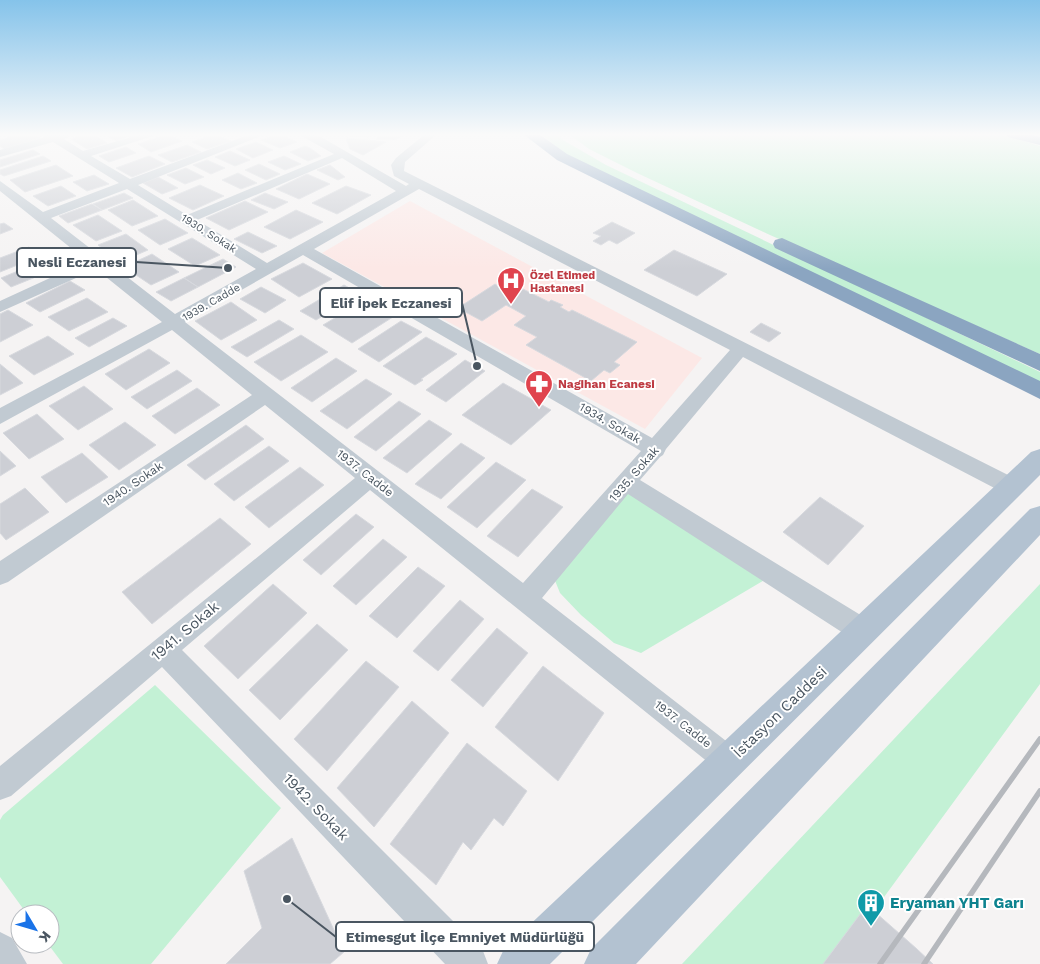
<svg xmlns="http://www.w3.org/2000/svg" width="1040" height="964" font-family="'Work Sans',sans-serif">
	<rect width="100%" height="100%" fill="#f5f3f3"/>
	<path fill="#fce8e6" d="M410,201l292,157 -57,71 -323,-176z"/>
	<path fill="#c3f1d5" d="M541,134h16l6,6 43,25 434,207v16l-475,-234z
		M569,134h432l39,12v208l-270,-119 -133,-62 -48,-24z
		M630,490l138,88 -127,75 -27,-10 -33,-28 -21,-22 -6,-15z
		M1040,584v100l-205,280h-153z
		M155,685l126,123 -130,156h-88l-15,-20 2,-30h-23l-27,-37v-57l3,-5z"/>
	<path fill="#cdcfd5" stroke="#d7d9de" d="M19,134h14l7,4 -36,11 -4,-3v-6z
		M88,134h5l14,9 -20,6 -16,-10z
		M104,134h32l-20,7z
		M168,134l14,7 -31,11 -13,-8z
		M215,134l16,7 -24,8 -15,-7z
		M341,134h30l-3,3 -28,-2z
		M380,134h24l-9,6 -19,-1z
		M275,135h6l16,7 -17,6 -19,-8z
		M346,138l40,4 -23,13 -13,-6z
		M256,142l17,8 -20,8 -17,-9z
		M187,145l14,7 -29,10 -14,-7z
		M305,146l5,2 11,8 -13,5 -18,-9z
		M126,147l10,6 -27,9 -10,-6z
		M33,150l7,4 -40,13v-7z
		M230,151l20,9 -15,6 -20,-9z
		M43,156l8,5 -47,15 -4,-2v-4z
		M149,156l16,8 -33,13 -16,-9z
		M284,156l17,8 -16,6 -17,-8z
		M207,160l18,8 -14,6 -18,-9z
		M259,164l21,10 -14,6 -21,-10z
		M56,165l17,11 -48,16 -15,-12z
		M330,165l15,12 -7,3 -21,-10z
		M186,168l18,9 -19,7 -18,-9z
		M238,173l19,10 -16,6 -19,-9z
		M307,174l23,10 -31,15 -23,-10z
		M94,175l15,9 -22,7 -14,-9z
		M158,177l20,11 -16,6 -19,-11z
		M200,185l24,11 -31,14 -24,-12z
		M61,186l15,10 -28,10 -15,-10z
		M346,186l25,9 -34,19 -25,-11z
		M124,193l9,5 -31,12 -9,-6z
		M265,193l23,9 -14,7 -23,-9z
		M133,200l25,16 -26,10 -24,-16z
		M245,201l23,11 -39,18 -23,-12z
		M92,204l10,6 -34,13 -9,-7z
		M296,210l27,12 -33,17 -26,-12z
		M98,215l24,16 -26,10 -23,-16z
		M165,219l23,14 -28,12 -22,-15z
		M612,222l23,11 -18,11 -8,-4 -8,5 -8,-4 8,-5 -8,-3z
		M4,223l9,6 -13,5v-10z
		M248,232l29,14 -15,7 -28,-14z
		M126,234l22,16 -28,12 -22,-17z
		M192,238l28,17 -25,11 -27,-17z
		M29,247l11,9 -40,16v-14z
		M674,250l53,24 -30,22 -53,-26z
		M152,254l27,18 -28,13 -27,-18z
		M47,259l11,9 -47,19 -10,-9z
		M223,259l13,8 -38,20 -14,-9z
		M303,263l29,16 -33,18 -28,-18z
		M184,278l14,9 -27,14 -15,-9z
		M70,281l15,9 -45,22 -14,-9z
		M507,281l42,21 2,-2 12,5 -3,2 9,5 3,-2 65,32 -23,20 6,3 -10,8 -6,-3 -13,11 -65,-36 11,-8 -23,-12 12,-9 -20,-11 -24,16 -24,-13 37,-24 3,2z
		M344,285l16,9 -44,26 -16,-9z
		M261,287l25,13 -21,13 -25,-14z
		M87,298l21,14 -39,19 -21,-14z
		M367,299l29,16 -44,28 -29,-18z
		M231,302l26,18 -36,20 -26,-19z
		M8,310l25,15 -33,17v-28z
		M113,318l14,8 -38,21 -14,-9z
		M279,320l15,9 -47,28 -16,-10z
		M401,321l21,11 -43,30 -21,-13z
		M761,323l20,10 -12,9 -19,-10z
		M301,335l27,17 -47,29 -27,-19z
		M48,336l26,18 -40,21 -25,-19z
		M426,337l31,17 -36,25 2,1 -8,5 -32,-19z
		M149,349l21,14 -44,27 -21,-16z
		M336,358l21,13 -45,31 -21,-14z
		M465,360l20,11 -39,31 -20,-12z
		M0,364l23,19 -23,12z
		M177,370l15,11 -45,28 -16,-12z
		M366,379l26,15 -45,35 -27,-18z
		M503,383l48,27 -40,35 -49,-30z
		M84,386l29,23 -35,21 -29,-24z
		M197,388l23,17 -45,29 -23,-18z
		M399,401l22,13 -45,37 -22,-14z
		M37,414l27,25 -35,20 -26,-26z
		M429,420l23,14 -45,39 -24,-15z
		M125,422l31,23 -37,25 -30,-25z
		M246,425l18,14 -59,41 -18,-15z
		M461,443l24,15 -44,41 -26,-15z
		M269,446l20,15 -55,40 -20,-17z
		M0,451l16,15 -16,10z
		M82,453l26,24 -42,26 -25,-26z
		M496,462l30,18 -49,48 -30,-21z
		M300,467l24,18 -55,43 -24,-21z
		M25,488l24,24 -43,28 -6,-7v-29z
		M532,489l31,18 -45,50 -31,-21z
		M820,497l44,29 -36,39 -45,-33z
		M356,514l18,13 -53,48 -18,-15z
		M220,518l31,26 -99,80 -30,-32z
		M383,539l24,18 -51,48 -23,-19z
		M418,567l27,19 -48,52 -28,-22z
		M273,584l34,29 -69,66 -34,-33z
		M460,600l24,19 -46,52 -25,-20z
		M317,624l31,26 -68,70 -31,-30z
		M497,628l31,25 -45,54 -32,-27z
		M366,661l33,26 -72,84 -33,-32z
		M543,666l61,47 -46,68 -63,-54z
		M412,701l37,32 -75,94 -37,-39z
		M467,743l60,48 -24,35 -9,-8 -23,32 -8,-8 -27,43 -46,-41z
		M292,838l52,114 -14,12h-104l36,-36 -18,-57z
		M867,905l50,44 16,15h-110z"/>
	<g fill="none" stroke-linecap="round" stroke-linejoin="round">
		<path fill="#c1cad2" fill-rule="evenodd" d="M43,134h27l-1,3 -5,2 19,12 59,-17h17l-68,22 39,23 121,-45h15l-128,51 49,30 147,-61 -36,-20h14l9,3 85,49 3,-2 -15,-8 -3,-11 5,-7 29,-24h12l-32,28 -1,9 616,310 3,6 -3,6 -8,2 -8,-2 -261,-136 -77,92 -3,6 -3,2 -20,23 232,142 4,9 -4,9 -9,3 -9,-3 -226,-146 -86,104 197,153 5,10 -5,10 -10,5 -10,-5 -349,-281 -188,160 301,301 5,13h-43l-283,-297 -151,129 -11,4v-34l355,-288 -90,-73 -257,177 -8,3v-24l252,-166 -80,-65 -172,94v-16l162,-86 -66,-53 -96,43v-11l87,-40 -87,-70v-10l43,31 76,-29 -66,-41 -53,15v-7l45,-13zM342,158l54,33 -129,72 -70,-43zM127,189l129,80 -81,45 -124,-96zM419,189l311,161 -78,88 -338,-189zM303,255l338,196 -118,132 -338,-261z
			M0,932l12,6 15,26h-27z"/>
		<path fill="#b3c2d1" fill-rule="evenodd" d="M1040,449v26l-490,489h-53l7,-15 527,-497z
			M1040,506v29l-404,429h-52l7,-15 439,-440z"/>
		<path fill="#8ba5c1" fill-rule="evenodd" d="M523,134h16l28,20 473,227v18l-483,-239z
			M1006,134h24l10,3v8l-32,-8z
			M782,238l258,116v17l-265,-123 -2,-4 2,-4z"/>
		<path stroke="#b5b8bd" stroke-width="5.5" d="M880,964l160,-225
			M924,964l116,-173"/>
	</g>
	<linearGradient id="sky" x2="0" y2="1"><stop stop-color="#85c3ea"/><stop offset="0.5" stop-color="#fafafa"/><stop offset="1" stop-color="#fafafa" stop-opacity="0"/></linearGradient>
	<rect width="1040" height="269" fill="url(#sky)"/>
	<defs>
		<symbol id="hospital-pin" viewBox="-11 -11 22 30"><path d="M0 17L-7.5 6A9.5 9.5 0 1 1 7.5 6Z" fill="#e0444e" stroke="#fff"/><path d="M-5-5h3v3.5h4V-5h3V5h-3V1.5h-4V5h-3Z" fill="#fff"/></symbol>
		<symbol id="pharmacy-pin" viewBox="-11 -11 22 30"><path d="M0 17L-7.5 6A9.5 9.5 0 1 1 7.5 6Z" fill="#e0444e" stroke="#fff"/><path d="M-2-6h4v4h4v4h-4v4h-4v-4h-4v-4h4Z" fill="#fff"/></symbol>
		<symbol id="building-pin" viewBox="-11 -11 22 30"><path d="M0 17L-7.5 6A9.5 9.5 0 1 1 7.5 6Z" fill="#0f9aa8" stroke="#fff"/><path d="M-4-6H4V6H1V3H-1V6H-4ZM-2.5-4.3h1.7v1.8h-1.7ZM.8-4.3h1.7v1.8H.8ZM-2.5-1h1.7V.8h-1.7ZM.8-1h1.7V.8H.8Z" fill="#fff"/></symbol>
	</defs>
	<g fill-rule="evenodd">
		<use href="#hospital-pin" x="495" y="265" width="32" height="43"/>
		<use href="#pharmacy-pin" x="523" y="368" width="32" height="43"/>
		<use href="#building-pin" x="855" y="887" width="32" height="43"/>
	</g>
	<g text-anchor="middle" stroke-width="4" stroke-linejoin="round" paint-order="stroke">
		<g font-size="11" fill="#4a5661" stroke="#fff">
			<text transform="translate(209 233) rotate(32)" y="4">1930. Sokak</text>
			<text transform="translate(211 302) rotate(-30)" y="4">1939. Cadde</text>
		</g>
		<g font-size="11" font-weight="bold" fill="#be3a42" stroke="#fff" text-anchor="start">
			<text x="530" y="279">Özel Etimed<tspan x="530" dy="13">Hastanesi</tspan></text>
		</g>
		<g font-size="12" font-weight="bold" fill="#be3a42" stroke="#fff" text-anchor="start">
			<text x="558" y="388">Nagihan Ecanesi</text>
		</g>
		<g font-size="12" fill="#4a5661" stroke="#fff">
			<text transform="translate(610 423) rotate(30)" y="4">1934. Sokak</text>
			<text transform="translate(365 473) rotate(38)" y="4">1937. Cadde</text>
			<text transform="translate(634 474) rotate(-49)" y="4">1935. Sokak</text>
			<text transform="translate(133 484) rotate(-34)" y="4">1940. Sokak</text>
			<text transform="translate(683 724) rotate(38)" y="4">1937. Cadde</text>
		</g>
		<g font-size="15" fill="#4a5661" stroke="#fff">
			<text transform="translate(185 631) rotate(-40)" y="5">1941. Sokak</text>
			<text transform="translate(780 712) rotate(-44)" y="5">İstasyon Caddesi</text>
			<text transform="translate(316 807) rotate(46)" y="5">1942. Sokak</text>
		</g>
		<g font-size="15" font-weight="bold" fill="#0d838f" stroke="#fff" text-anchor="start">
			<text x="890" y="908">Eryaman YHT Garı</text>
		</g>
	</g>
	<path fill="none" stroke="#4a5661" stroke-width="2" d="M228 268L136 262M477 366L462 303M287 899L336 937"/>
	<g fill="#4a5661" stroke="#fff" stroke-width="2">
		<circle cx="228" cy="268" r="5"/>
		<circle cx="477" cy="366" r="5"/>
		<circle cx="287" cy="899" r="5"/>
	</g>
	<g fill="#fff" stroke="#4a5661" stroke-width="2">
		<rect x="17" y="248" width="119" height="29" rx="5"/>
		<rect x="320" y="288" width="142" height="29" rx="5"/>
		<rect x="336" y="922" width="258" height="29" rx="5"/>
	</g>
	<g font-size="14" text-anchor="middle" font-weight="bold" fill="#4a5661">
		<text x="77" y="267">Nesli Eczanesi</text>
		<text x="391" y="308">Elif İpek Eczanesi</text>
		<text x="465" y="942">Etimesgut İlçe Emniyet Müdürlüğü</text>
	</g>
	<g transform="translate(35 929) rotate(128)"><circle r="24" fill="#ffffff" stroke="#b7bbc0"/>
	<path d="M0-4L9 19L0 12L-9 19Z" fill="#1a73e8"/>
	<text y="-8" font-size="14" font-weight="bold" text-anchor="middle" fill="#4a5661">K</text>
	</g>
</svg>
